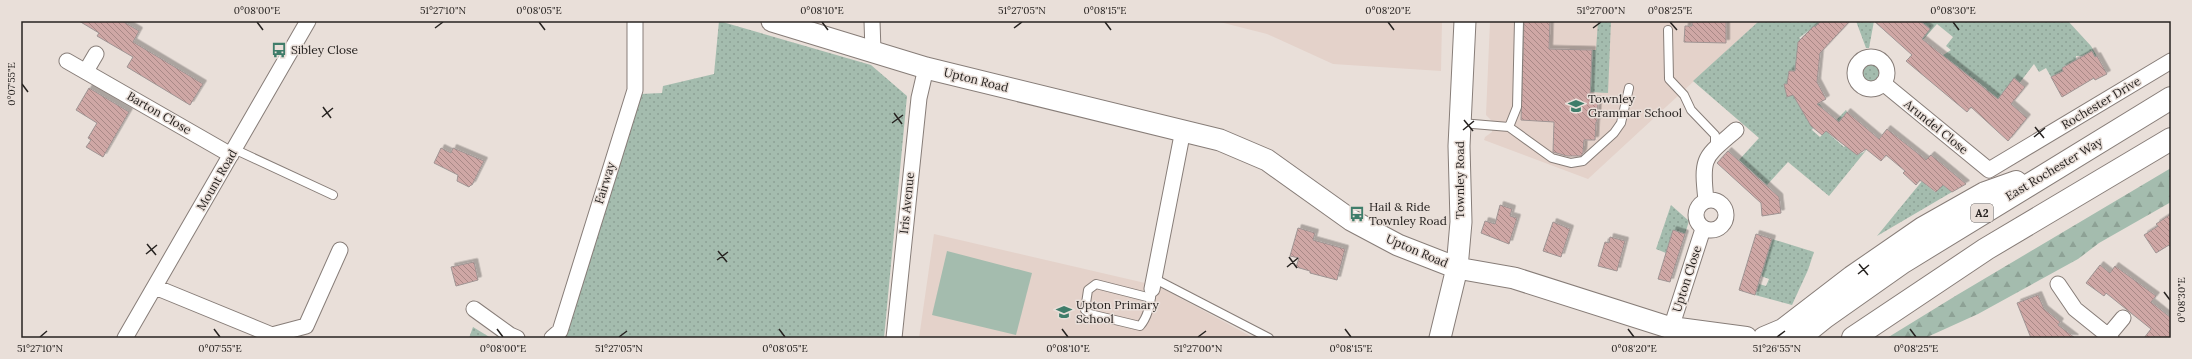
<svg xmlns="http://www.w3.org/2000/svg" width="2192" height="359" font-family="Lora,serif">
	<defs>
		<pattern id="grass-dots" width="8" height="8" patternUnits="userSpaceOnUse"><rect width="8" height="8" fill="#a4bcae"/><path d="M2 2h.1M6 6h.1" fill="none" stroke="#8da195" stroke-width="1.8" stroke-linecap="round"/></pattern>
		<pattern id="forest-firs" width="22" height="20" patternUnits="userSpaceOnUse"><rect width="22" height="20" fill="#a4bcae"/><path d="M5 1l3.5 6h-7zM16 11l3.5 6h-7z" fill="#8da195"/></pattern>
		<pattern id="building-back-hatch" width="6" height="6" patternUnits="userSpaceOnUse"><rect width="6" height="6" fill="#cfa7a5"/><path d="M-1 5l2 2M0 0l6 6M5-1l2 2" fill="none" stroke="#a88886"/></pattern>
		<filter id="shadow"><feDropShadow dx="3.5" dy="-3.5" stdDeviation="0" flood-color="#0004"/></filter>
	</defs>
	<rect width="100%" height="100%" fill="#e9dfd9"/>
	<path fill="#e4d2ca" d="M1216,21h226l-1,50 -108,-7 -66,-30z
		M1490,21h269l-171,158 -104,-39 1,-3 7,-5v-11l-6,-6z
		M934,234l224,52 96,52h-335z"/>
	<path fill="url(#grass-dots)" d="M719,21l152,44 36,31 -23,242h-321l77,-244 22,-1 1,-7 51,-12z
		M1598,21h13l-3,72 -18,-1 2,-42h4z
		M1759,21h62l-22,17 9,5 -11,28h-8l-1,7 15,34 16,-9 4,6 -11,21 8,7 26,-27 1,2 -18,22 15,13 6,-6 7,14 7,-3 13,-15 -48,59 -41,-34 -21,23 -28,-25 20,-22 -66,-57z
		M1856,21h18l-5,27h-3z
		M1920,21h148l23,25 6,10h-21v8l-7,5 -3,-4 -4,3 2,4 -13,5 -5,-9 -7,4 -5,-8 -23,30 -6,-4 -5,6 1,6 -16,-11 2,-2 -13,-10 -4,4 -1,-6 -12,-11 -6,6 -14,-13 14,-9 -5,-4 7,-9 -16,-13 -15,17 -1,-1 9,-11z
		M1861 73a10 10 0 1 1 20 0a10 10 0 1 1-20 0Z
		M1927,175l2,7 -3,3 9,7 8,-7 9,7 -75,44z
		M1671,205l18,16 -4,13 -12,-4 -7,23 -10,-4z
		M1772,239l42,13 -6,18 -16,35 -37,-10 4,-11 7,2 3,-7 -8,-3z
		M473,327l18,11h-22z"/>
	<path fill="url(#forest-firs)" d="M2171,168v34l-72,41 -21,16 -100,55 -53,24h-38l70,-43z"/>
	<path fill="#a4bcae" d="M947,251l85,22 -16,62 -84,-20z"/>
	<path fill="url(#building-back-hatch)" stroke="#9f9493" filter="url(#shadow)" d="M79,21h43l17,10 -6,11 70,42 -13,21 -63,-38 6,-10 -36,-21 2,-3z
		M1524,21h26l-1,28 43,1 -2,49 8,1 -1,22h-1l-1,18h-11l-1,13 -2,3h-14l-14,-4 1,-30 -33,-2z
		M1692,21h34v22l-42,-1 1,-16h7z
		M1821,21h29l-30,32 -3,29 9,17 -9,5 22,18 8,-10 32,27 8,-10 39,31 5,-5 35,29 -14,8 -9,-7 -7,7 -16,-12 -4,5 -13,-12 2,-2 -19,-16 -5,6 -15,-12 -9,6 -31,-24 -4,4 -11,-9 -18,-31 -6,2 -3,-13h3l2,-13h6l3,-29 16,-16 1,1z
		M1874,21h46l10,8 -8,10 76,60 16,-21 11,9 -14,17 16,14 -19,23 -37,-34 -4,5 -61,-51 6,-6z
		M2092,51l3,6 2,-1 10,18 -12,6 -1,-2 -32,19 -11,-20 12,-6 -1,-3z
		M89,88l40,24 -26,45 -17,-10 5,-7 -3,-2 9,-15 -21,-13z
		M441,148l10,5 2,-5 31,13 -12,24h-1l-2,2 -12,-6 1,-6 -24,-12z
		M1728,151l51,46 2,16 -19,3 -1,-13 -44,-40z
		M1500,205l12,4 -2,7 7,2 -8,26 -28,-11 4,-12 10,3z
		M2171,214v34l-2,-3 -13,8 -12,-18 14,-9 -2,-2z
		M1553,222l17,7 -9,28 -18,-6z
		M1298,228l17,5 -2,7 32,9 -8,31 -27,-7v-2l-14,-4 3,-9 -9,-2z
		M1673,230l12,4 -15,48 -12,-3z
		M1756,234l16,5 -17,56 -16,-5z
		M1610,237l15,4 -8,30 -19,-5 7,-24 4,1z
		M474,262l4,18 -22,6 -5,-19z
		M2100,265l10,8 5,-7 41,30 -5,6 20,16v20h-27l7,-9 -45,-36 -2,3 -18,-13z
		M2038,295l6,14 16,13 -2,3 17,13h-44l-14,-35z"/>
	<g fill="none" stroke-linecap="round" stroke-linejoin="round">
		<defs>
			<path id="lane" d="M1668,30l1,49 15,16 7,15 24,25v12
				M1461,123l48,4 8,-20 2,-86
				M1509,127l43,31 19,5 12,-2 31,-28 7,-10 8,-35
				M234,149l99,46
				M1155,279l114,59
				M1151,298l-55,-14 -8,6 -3,20 5,4 50,12c8,-9 11,-25 12,-37"/>
			<path id="street" d="M872,21l1,30
				M1855 73a16 16 0 1 1 32 0a16 16 0 1 1-32 0Z
				M67,61l164,94
				M86,71l10,-17
				M1883,83l106,87 182,-109
				M1696 215a15 15 0 1 1 30 0a15 15 0 1 1-30 0Z
				M1706,200c-5,-44 -2,-42 30,-70
				M2058,284l17,25 36,29
				M155,287l117,48 34,-9 34,-76
				M1152,289l31,-159
				M474,309l36,26 7,3
				M1671,328l32,-99
				M2108,336l15,-18
				M125,338l183,-317
				M552,338l8,-7 75,-241v-69
				M894,338l25,-240 7,-30"/>
			<path id="secondary" d="M772,21l154,47 294,72 47,20 84,60 47,25 59,23 57,10 157,50
				M1440,338l17,-70 4,-46 -2,-76 6,-125"/>
			<path id="highway" d="M1671,328l75,10
				M1764,338l19,-8 69,-53 71,-49 62,-35 31,-11
				M1799,338l26,-21 78,-55 268,-164
				M1853,338l133,-89 185,-110"/>
		</defs>
		<use href="#lane" stroke="#877d78" stroke-width="10"/>
		<use href="#street" stroke="#877d78" stroke-width="17"/>
		<use href="#secondary" stroke="#877d78" stroke-width="23"/>
		<use href="#highway" stroke="#877d78" stroke-width="24"/>
		<use href="#lane" stroke="#fff" stroke-width="8"/>
		<use href="#street" stroke="#fff" stroke-width="15"/>
		<use href="#secondary" stroke="#fff" stroke-width="21"/>
		<use href="#highway" stroke="#fff" stroke-width="22"/>
	</g>
	<path fill="none" stroke="#272321" stroke-width="1.5" d="M257,22l6,8M539,22l6,8M822,22l6,8M1105,22l6,8M1388,22l6,8M1670,22l7,8M1953,22l6,8M435,28l8,-6M1014,28l8,-6M1593,28l8,-6M22,84l6,8M323,107l8,11M894,113l8,11M322,117l11,-9M1464,120l9,11M892,123l11,-8M2035,127l9,11M1463,130l11,-9M2034,137l11,-9M147,244l9,11M718,251l9,11M146,254l11,-9M1289,257l8,11M717,260l11,-8M1859,264l9,11M1287,267l11,-9M1858,274l11,-9M2164,292l6,8M214,329l6,8M497,329l6,8M779,329l6,8M1062,329l6,8M1345,329l6,8M1628,329l6,8M1910,329l6,8M40,337l7,-6M619,337l8,-6M1198,337l8,-6M1777,337l8,-6"/>
	<defs>
		<symbol id="bus-bare" viewBox="-9 -9 18 18"><path d="M-5-6H5V4H4V6H2V4H-2V6H-4V4H-5ZM-3.5-4V0h7V-4ZM-3.5 1.2v1.5H-2V1.2ZM2 1.2v1.5H3.5V1.2Z" fill="#3f7d6a" stroke="#e9dfd9" stroke-width="2.5" paint-order="stroke"/></symbol>
		<symbol id="school-bare" viewBox="-9 -9 18 18"><path d="M0-5L7-2L0 1L-7-2ZM-4 1L0 2.5L4 1V4Q0 6-4 4Z" fill="#3f7d6a" stroke="#e9dfd9" stroke-width="2.5" paint-order="stroke"/></symbol>
	</defs>
	<g fill-rule="evenodd">
		<use href="#bus-bare" x="268" y="39" width="22" height="22"/>
		<use href="#school-bare" x="1565" y="95" width="22" height="22"/>
		<use href="#bus-bare" x="1346" y="203" width="22" height="22"/>
		<use href="#school-bare" x="1053" y="301" width="22" height="22"/>
	</g>
	<g text-anchor="middle" stroke-width="3" stroke-linejoin="round" paint-order="stroke">
		<rect fill="#e9dfd9" stroke="#615b58" stroke-width="1" x="1971" y="204" width="22" height="18" rx="3"/>
		<g font-size="11" font-weight="bold" fill="#272321">
			<text x="1982" y="217">A2</text>
		</g>
		<g font-size="12" fill="#272321" stroke="#e9dfd9" text-anchor="start">
			<text x="291" y="54">Sibley Close</text>
			<text x="1588" y="103">Townley<tspan x="1588" dy="14">Grammar School</tspan></text>
			<text x="1369" y="211">Hail &amp; Ride<tspan x="1369" dy="14">Townley Road</tspan></text>
			<text x="1076" y="309">Upton Primary<tspan x="1076" dy="14">School</tspan></text>
		</g>
		<g font-size="12" fill="#272321" stroke="#e9dfd9">
			<text transform="translate(976 80) rotate(14)" y="4">Upton Road</text>
			<text transform="translate(2101 103) rotate(-31)" y="4">Rochester Drive</text>
			<text transform="translate(159 113) rotate(30)" y="4">Barton Close</text>
			<text transform="translate(1936 127) rotate(39)" y="4">Arundel Close</text>
			<text transform="translate(2054 169) rotate(-31)" y="4">East Rochester Way</text>
			<text transform="translate(217 180) rotate(-60)" y="4">Mount Road</text>
			<text transform="translate(1460 180) rotate(-90)" y="4">Townley Road</text>
			<text transform="translate(605 183) rotate(-73)" y="4">Fairway</text>
			<text transform="translate(907 203) rotate(-84)" y="4">Iris Avenue</text>
			<text transform="translate(1417 251) rotate(23)" y="4">Upton Road</text>
			<text transform="translate(1687 279) rotate(-72)" y="4">Upton Close</text>
		</g>
	</g>
	<rect width="2192" height="359" fill="none" stroke="#e9dfd9" stroke-width="44"/>
	<rect x="22" y="22" width="2148" height="315" fill="none" stroke="#272321" stroke-width="1.5"/>
	<g font-size="10" text-anchor="middle" fill="#272321">
		<text x="257" y="14">0°08'00"E</text>
		<text x="443" y="14">51°27'10"N</text>
		<text x="539" y="14">0°08'05"E</text>
		<text x="822" y="14">0°08'10"E</text>
		<text x="1022" y="14">51°27'05"N</text>
		<text x="1105" y="14">0°08'15"E</text>
		<text x="1388" y="14">0°08'20"E</text>
		<text x="1601" y="14">51°27'00"N</text>
		<text x="1670" y="14">0°08'25"E</text>
		<text x="1953" y="14">0°08'30"E</text>
		<text transform="translate(11 84) rotate(-90)" y="4">0°07'55"E</text>
		<text transform="translate(2181 300) rotate(-90)" y="4">0°08'30"E</text>
		<text x="40" y="352">51°27'10"N</text>
		<text x="220" y="352">0°07'55"E</text>
		<text x="503" y="352">0°08'00"E</text>
		<text x="619" y="352">51°27'05"N</text>
		<text x="785" y="352">0°08'05"E</text>
		<text x="1068" y="352">0°08'10"E</text>
		<text x="1198" y="352">51°27'00"N</text>
		<text x="1351" y="352">0°08'15"E</text>
		<text x="1634" y="352">0°08'20"E</text>
		<text x="1777" y="352">51°26'55"N</text>
		<text x="1916" y="352">0°08'25"E</text>
	</g>
</svg>
